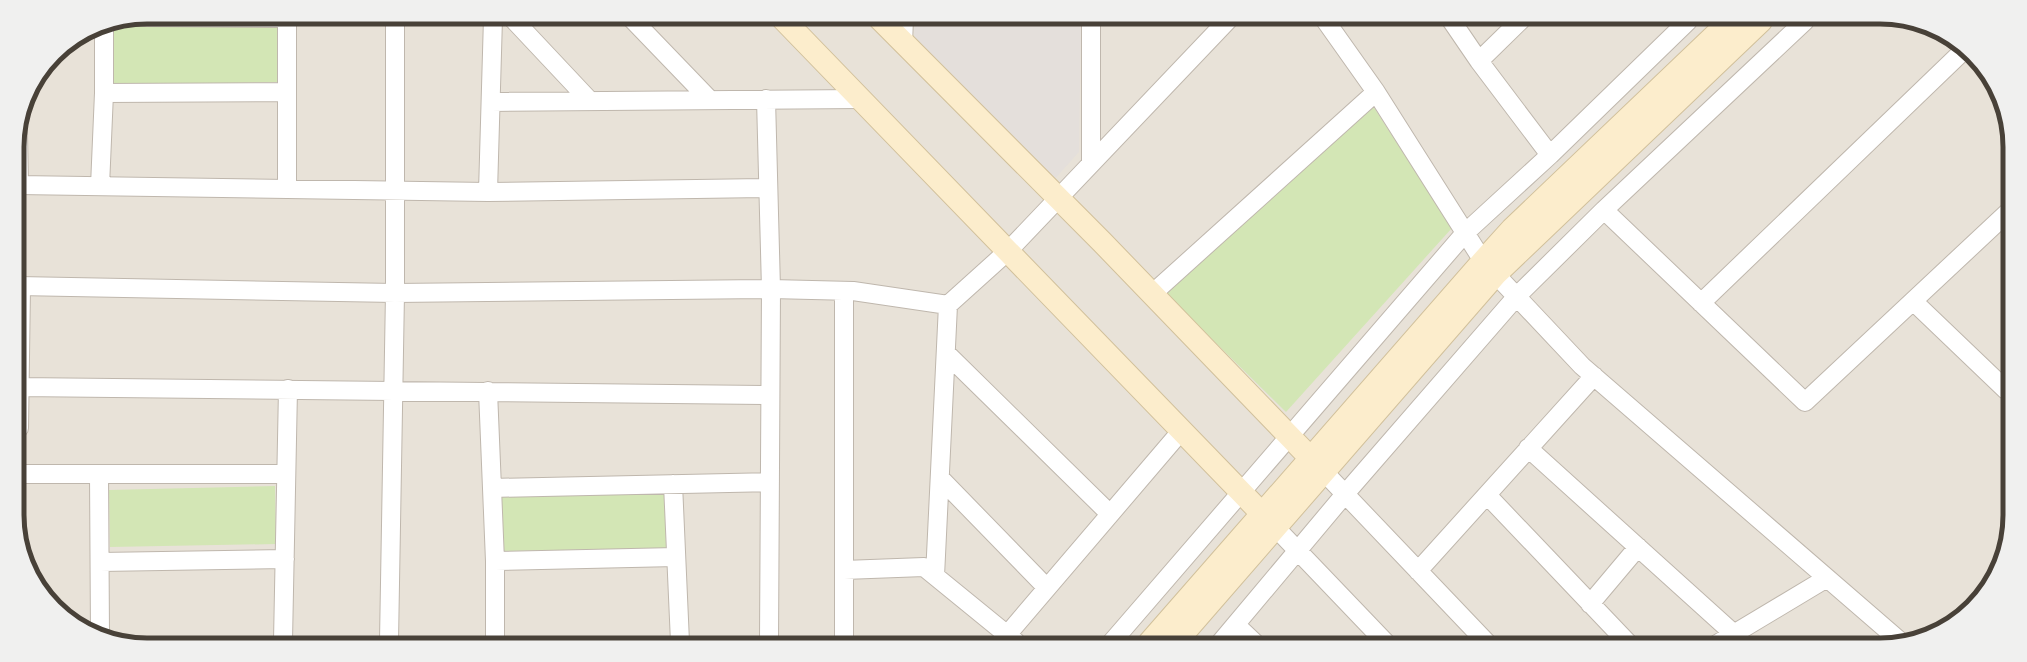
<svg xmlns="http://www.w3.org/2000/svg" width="2027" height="662" font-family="'Titillium Web',sans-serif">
	<rect width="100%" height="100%" fill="#f4f0ea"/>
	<path fill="#e8e2d8" d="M147,17l1767,4 31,14 33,26 30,61 -2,427 -18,39 -29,30 -29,17 -42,10 -1775,-4 -31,-14 -33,-26 -30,-61 -2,-401 10,-42 28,-42 42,-28z"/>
	<path fill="#e4dfdb" d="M915,19h166l-2,133 -26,29 -139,-142z"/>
	<path fill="#d3e6b5" d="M278,24l1,58 -168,3 -1,-58z
		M1373,106l79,122 -166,184 -121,-119z
		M275,486l1,58 -166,3 -1,-57z
		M665,492l1,56 -164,3 -1,-56z"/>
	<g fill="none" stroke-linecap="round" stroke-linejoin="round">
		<defs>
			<path id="street" d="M145,17l142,1
				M287,17v171
				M512,18l78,83
				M631,18l79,82
				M1451,20l28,41 71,94
				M903,43l1,-24
				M1479,61l42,-41
				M1376,92l107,169 99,105 319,276
				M104,93l183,-1
				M766,99l5,190 -2,353
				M491,102l370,-3
				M18,133l1,52
				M1091,162v-143
				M18,185l470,7 5,-174
				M100,186l4,-93v-68
				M488,192l280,-4
				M1604,210l201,192 202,-189
				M18,286l377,7 376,-4 82,2 95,14
				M1152,294l224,-202 -51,-72
				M1913,301l93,89
				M1701,303l263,-253
				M946,353l164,161
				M19,387l751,8
				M488,391l7,170v80
				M19,428l2,-142
				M1528,448l206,186
				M1324,472l164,172
				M19,474h80l1,161
				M99,474h187
				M940,478l107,110
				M673,484l7,158
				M492,488l278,-6
				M1487,495l142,149
				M1274,526l113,118
				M495,561l181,-4
				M100,562l185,-3
				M844,570l80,-3 92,75
				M1418,571l176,-195
				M935,576l13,-271 61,-55 219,-230
				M1590,604l48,-57
				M1236,625l19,18
				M1007,635l175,-205
				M283,641l5,-252
				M389,641l6,-348v-275
				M844,642v-351
				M1111,643l354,-410 85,-78 138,-134
				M1220,643l125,-149 172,-198 87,-86 201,-189
				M1717,644l110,-66"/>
			<path id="secondary" d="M783,19l489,505
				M880,19l222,223 219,227
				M1149,643l334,-382 29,-32 218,-208
				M1175,643l321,-369 265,-253"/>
		</defs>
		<use href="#street" stroke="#bfb7ad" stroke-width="20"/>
		<use href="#secondary" stroke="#d1c09b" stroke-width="24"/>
		<use href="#street" stroke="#fff" stroke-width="18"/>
		<use href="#secondary" stroke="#fcedcc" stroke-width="22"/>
	</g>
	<path d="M0 0H2027V662H0ZM147 24H1880A123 123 0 0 1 2003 147V515A123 123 0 0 1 1880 638H147A123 123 0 0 1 24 515V147A123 123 0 0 1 147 24Z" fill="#f0f0ef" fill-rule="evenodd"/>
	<path fill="none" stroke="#484138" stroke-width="5" d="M147 24H1880A123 123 0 0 1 2003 147V515A123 123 0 0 1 1880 638H147A123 123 0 0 1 24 515V147A123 123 0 0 1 147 24Z"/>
</svg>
